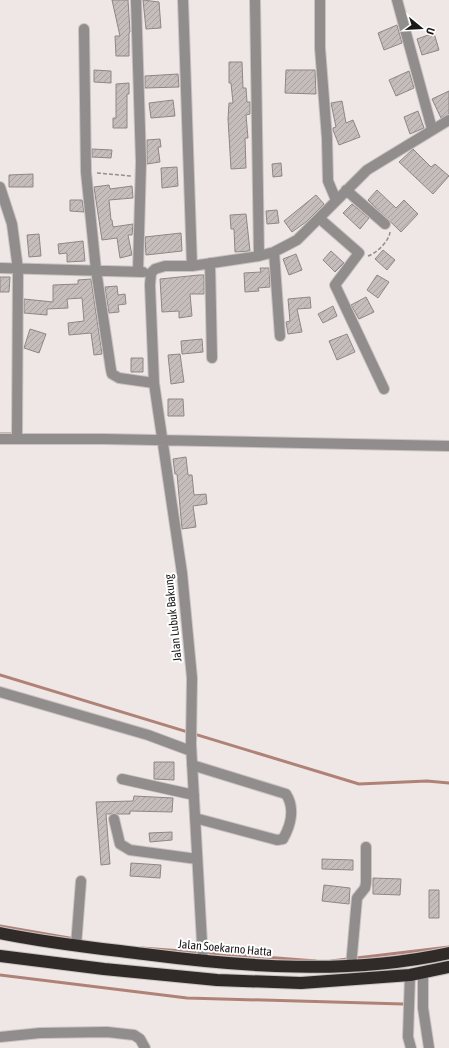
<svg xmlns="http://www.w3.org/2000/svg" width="449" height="1048" font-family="'Asap Condensed',sans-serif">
	<defs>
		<pattern id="building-hatch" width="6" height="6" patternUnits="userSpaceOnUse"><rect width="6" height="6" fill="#c4bdbb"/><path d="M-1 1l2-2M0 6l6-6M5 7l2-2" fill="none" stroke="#a8a2a0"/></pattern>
	</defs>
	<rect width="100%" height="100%" fill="#eee7e5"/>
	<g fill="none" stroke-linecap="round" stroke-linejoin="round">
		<path stroke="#b08277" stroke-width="3" d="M0,434h15
			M0,675l359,109 68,-3 22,2
			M0,926l75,13
			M142,948l174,13
			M331,961l118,-14
			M0,975l187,23 216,6"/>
	</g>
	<path fill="url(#building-hatch)" stroke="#8e8785" d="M112,0h16l2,32 -1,1v23h-13l-1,-20h5z
		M143,0l16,2 2,26 -15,1z
		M397,25l5,18 -18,7 -6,-17z
		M434,33l5,17 -17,5 -5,-16z
		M229,62h13l1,26h3l1,14h3v12l-4,1 2,23h-3l1,30 -15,1 -3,-50 1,-16h4l-2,-20h-2z
		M94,70l17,1v12l-17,-1z
		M286,70h29l1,24 -31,-1z
		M409,71l5,17 -18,8 -7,-16z
		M178,74l1,13 -34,1v-12z
		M129,83v11h-2v34h-14v-10h3v-34z
		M449,91v23l-8,4 -9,-19z
		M173,100l2,16 -24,2 -2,-15z
		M342,101l4,22 7,-3 7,17 -21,8 -6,-15v-2l3,-1 -5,-24z
		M418,111l6,17 -14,6 -6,-17z
		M160,139l1,8h-3l2,15 -13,2v-24z
		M92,149l20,1 -1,8 -19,-1z
		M413,149l18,18 4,-3 14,12 -16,18 -34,-32z
		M281,163l1,13 -9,1 -1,-13z
		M177,167l1,19 -16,2 -1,-20z
		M33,174v13h-24v-12z
		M109,185l1,4 22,-3 1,12 -24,2 2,20h1l1,7 20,-3 -1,11h-4l4,20 -12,3 -3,-20 -15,2 -8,-53z
		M377,190l19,18 8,-8 14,14 -17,18 -33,-32z
		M316,195l8,9 -18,18 -14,10 -8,-11z
		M70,200h12l2,12 -14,-1z
		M352,204l17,14 -9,11 -17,-16z
		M277,210l2,13 -12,1 -1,-13z
		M246,214l4,37 -15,1 -1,-23h-3l-1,-14z
		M181,233l1,18 -36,4 -1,-18z
		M39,234l2,22 -12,1 -2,-22z
		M83,241l2,20 -18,1v-9l-8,1 -1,-10z
		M383,250l12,10 -8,10 -12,-11z
		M331,251l13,12 -9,9 -12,-12z
		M296,254l6,16 -13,5 -6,-16z
		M260,268h9l1,19 -12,1 1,3 -14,1 -1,-19 17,-1z
		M199,275h5v19h-14l2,22 -13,2v-7l-17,1 -2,-33z
		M377,275l12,7 -11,16 -11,-8z
		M0,277h10l-1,15h-9z
		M91,279l11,75 -8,1 -3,-22 -22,2 -1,-12 16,-2 -2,-23 -15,1 1,9 -21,1v6l-23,-2v-14l29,3v-17l25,-1v-4z
		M117,286l1,9 7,-1 1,10 -8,1 1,7 -10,1 -4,-26z
		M310,297l1,11 -14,1 5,23 -14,2 -2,-12 4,-1 -2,-22z
		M366,297l8,15 -15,7 -8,-14z
		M333,306l4,10 -14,7 -5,-9z
		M30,329l16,5 -7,19 -15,-5z
		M347,334l8,18 -18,8 -8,-19z
		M202,339l1,13 -21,2 -1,-13z
		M180,354l4,28 -13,2 -3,-29z
		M131,358h12v14h-12z
		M168,399h15l1,17h-16z
		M186,457l2,18h4l2,20 12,-1 1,10 -14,2 3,21 -14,2 -5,-55h-2l-2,-15z
		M154,762h20v18l-20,-1z
		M134,796l39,2 -1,14 -42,-1v3h-24l4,50 -9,1 -5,-63 37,-1z
		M172,832v8l-22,2 -1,-9z
		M322,859l31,1v10l-31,-1z
		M131,863l30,2 -1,13 -30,-2z
		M373,878l28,1 -1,16 -27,-1z
		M324,885l26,3 -1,16 -27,-3z
		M429,890h10v28h-10z"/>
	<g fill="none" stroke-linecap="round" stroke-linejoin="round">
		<defs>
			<path id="minor" d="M136,0l5,162 -3,109
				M183,0l9,266
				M255,0l4,256
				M320,0v48l7,90 1,43 8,19
				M397,0l35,129
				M84,29l2,143 10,98 15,100 1,4 7,4 35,5
				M0,187l12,37 6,45 -1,170
				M346,190l39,34
				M319,218l40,35 -24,32 49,104
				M274,252l6,84
				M210,263l2,95
				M0,268l143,4
				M151,273l-1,12 4,98 28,190 10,105 -1,66 12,217
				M151,273l4,-4 10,-3h27l67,-10 15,-4 23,-12 70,-70 82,-50
				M0,439h104l345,7
				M0,692l148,43 43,16
				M192,765l94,29c9,14 5,31 -3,45l-6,1 -82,-22
				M122,779l72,16
				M114,819l6,25 10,6 67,9
				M76,946l5,-65
				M351,966l6,-68 8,-10 1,-5v-36
				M423,973v35l6,40
				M410,975l-2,62 3,11
				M0,1037l40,-4 67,-1 27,3 6,4 5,9"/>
			<path id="highway" d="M0,933c48,10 96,15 144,21 101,13 204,21 305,-1
				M0,956l104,13 113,11 84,3 109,-8 39,-8"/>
		</defs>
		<use href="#minor" stroke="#c8c2c0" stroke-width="12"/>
		<use href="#highway" stroke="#c8c2c0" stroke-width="14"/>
		<path stroke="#948f8e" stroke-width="1.5" stroke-dasharray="4 2" stroke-linecap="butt" d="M97,173l34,3
			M368,256c9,-3 21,-15 22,-24"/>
		<use href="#minor" stroke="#908d8c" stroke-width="10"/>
		<use href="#highway" stroke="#302b29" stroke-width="12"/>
	</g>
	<g text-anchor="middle" stroke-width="4" stroke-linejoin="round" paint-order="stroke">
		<g font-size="12" fill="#1b1818" stroke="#fff">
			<text transform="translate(173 618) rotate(-96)" y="4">Jalan Lubuk Bakung</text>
			<text transform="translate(225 948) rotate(5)" y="4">Jalan Soekarno Hatta</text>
		</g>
	</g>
	<g transform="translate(421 28) rotate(108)" stroke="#ffffff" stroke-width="3" paint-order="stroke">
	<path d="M0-3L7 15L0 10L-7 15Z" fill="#1b1818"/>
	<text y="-6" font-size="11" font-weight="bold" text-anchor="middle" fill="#1b1818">U</text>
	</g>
</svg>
